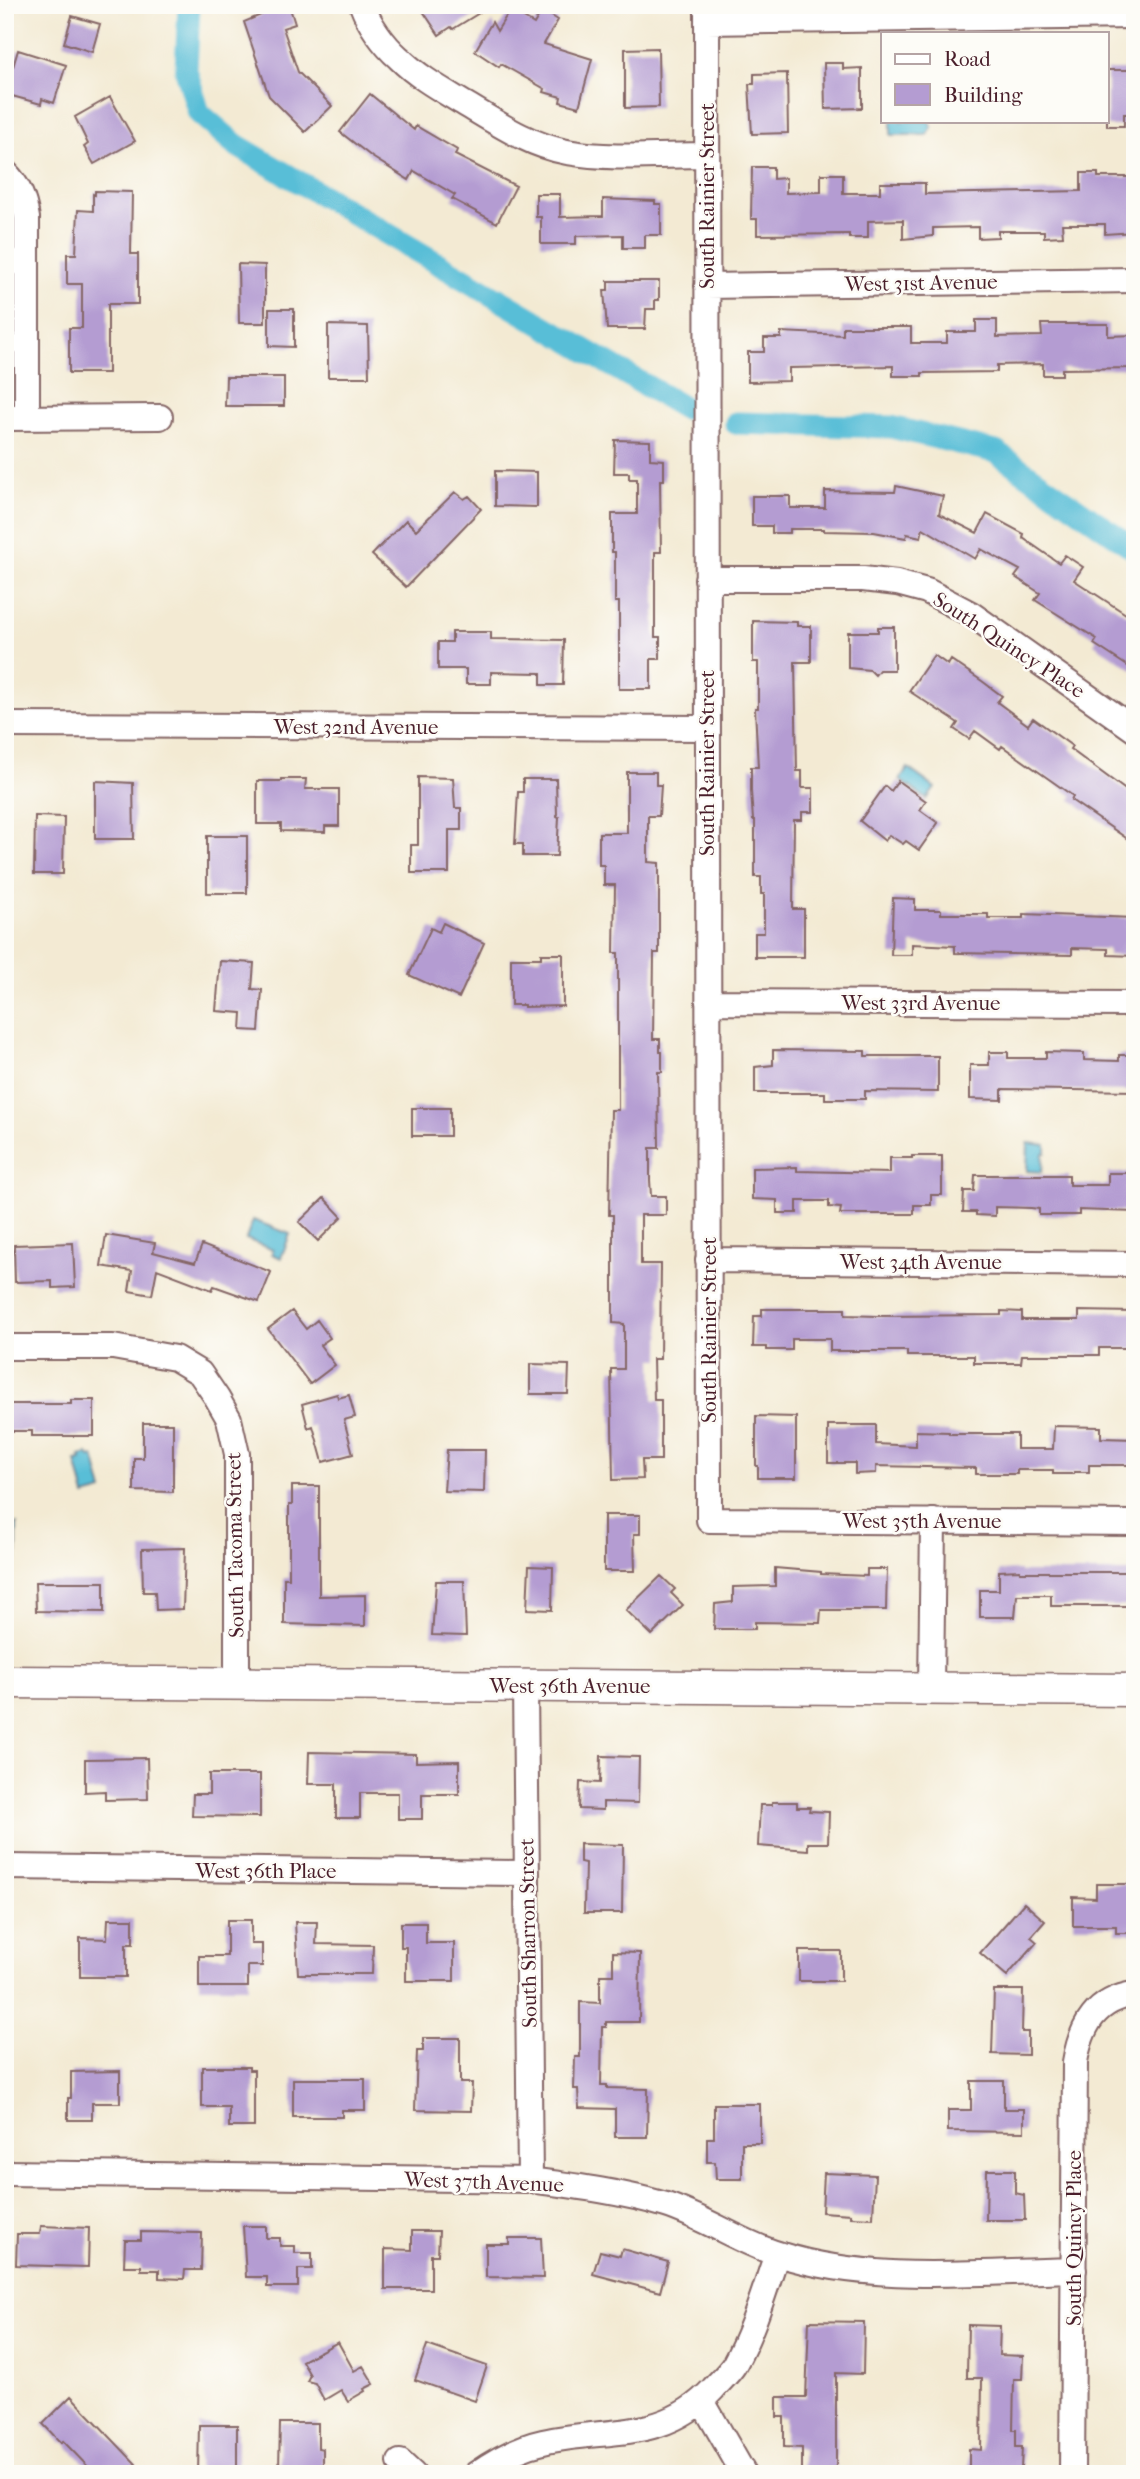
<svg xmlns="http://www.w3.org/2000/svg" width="1140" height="2479" font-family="'IM FELL French Canon',serif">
	<rect width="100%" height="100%" fill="#fdfcf7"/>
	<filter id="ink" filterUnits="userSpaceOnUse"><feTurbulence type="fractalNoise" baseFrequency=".0143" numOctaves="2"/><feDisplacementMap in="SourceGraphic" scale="14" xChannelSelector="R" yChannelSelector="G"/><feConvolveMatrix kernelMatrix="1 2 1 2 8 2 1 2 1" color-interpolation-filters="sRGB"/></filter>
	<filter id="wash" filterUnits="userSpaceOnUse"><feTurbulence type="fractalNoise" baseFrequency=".00686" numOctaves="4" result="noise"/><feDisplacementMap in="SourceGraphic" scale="28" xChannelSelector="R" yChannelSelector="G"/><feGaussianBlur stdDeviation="1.57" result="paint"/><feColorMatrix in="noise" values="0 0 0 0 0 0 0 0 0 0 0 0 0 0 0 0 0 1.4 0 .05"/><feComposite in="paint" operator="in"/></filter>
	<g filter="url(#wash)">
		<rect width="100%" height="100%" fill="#f3ead3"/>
		<path fill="#59bed7" stroke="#526e81" stroke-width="2" d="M891,121h38l3,6 -5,8h-36z
			M908,768l27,20 -8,11 -27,-19z
			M1028,1143l18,2v8h-3l-1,19 -15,-1z
			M253,1220l37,14 -9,24 -9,-4 1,-4 -27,-11z
			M88,1454l2,3 4,-1 9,35 -18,5 -9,-35 5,-1 -1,-4z
			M5,1524h12v36h-5v4h-7z"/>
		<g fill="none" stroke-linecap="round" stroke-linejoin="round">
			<path stroke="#59bed7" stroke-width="23" d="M189,5l-3,65 13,43 37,32 448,263
				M736,423l155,4 105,25 139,97"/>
		</g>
		<g id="blocks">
			<path fill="#b49cd2" d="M285,5h4l6,19 -12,4 15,44 34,34 -27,26 -36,-36 -25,-74z
				M419,5h73l-39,24 -2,-2 -12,8z
				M510,10l24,14 8,-14 16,10 -14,24 48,15 -13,48 -19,-5 1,-5 -17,-5 1,-3 -44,-25 -2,3 -24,-16 17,-29 5,9z
				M72,16l28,8 -8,28 -28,-9z
				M658,48l1,59 -34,1v-59z
				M18,50l48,15 -12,38 -12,-4 -1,5 -36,-10z
				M824,63h19v6l19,-1v40l-37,1z
				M1107,70h28v44h-11v12h-17z
				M787,73l1,60 -36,1 -3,-50h5v-10z
				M370,94l44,36 2,-4 41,24 -2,5 61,31 -19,37 -45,-24 3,-4 -41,-24 -5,9 -37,-23 -32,-25z
				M110,97l25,44 -41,23 -10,-17 4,-3 -13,-27z
				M752,167h21v12l13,-1v15l35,-1v-18h22v19h37v-10h45v11l156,-3v-18h17v4h37v55l-30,2v-10h-43l1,12 -19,1v-6h-46v6l-20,1v-11l-45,1v8l-30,3v-19l-35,1v17h-19v-4l-92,1v-16h-6z
				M95,191l37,1 -1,62h7v50h-30v69h-39v-45h13v-44h-15v-30h9l2,-44 15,1v-17l2,1z
				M536,194h24v23l43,-1v-17l52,2v3h6v31h-16v13h-22v-13l-47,1v8h-35v-27h-5z
				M238,264l27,1v58h-26z
				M608,281h51v19h-4v9h-9l-1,20h-38l-3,-39h4z
				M269,309h25v38l-25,-1z
				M976,320h21v17l45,-1 -1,-12h67v12l27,-1v33l-73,1v6h-19v-11l-46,1v7l-75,1v3h-29v-10l-104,2v13l-41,1v-30h16v-14h17v-6l62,3v-8h68v16h36v-11h29z
				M328,325l40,1 1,51h-41z
				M226,377h58v29h-59z
				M615,440l35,1v18l14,1v20h-4l1,72h-6v85h5v22h-9v30h-32v-87h-4v-50h-3v-38h25v-35h-8v-6h-15z
				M495,471l42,1v35l-42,-1z
				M896,486l47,10 -4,18 38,19 10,-19 37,20 -1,4 36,25 6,-8 18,12 -9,13 61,40v51l-41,-27 3,-5 -62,-39 5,-7 -25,-16 5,-7 -39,-21 -6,10 -52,-31 -2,9 -14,-3 -1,4 -32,-6 -50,-1v-2h-34v4h-18v-7h-20v-30h38v12h35v-17l70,1z
				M455,492l9,7 5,-3 12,13 -75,78 -34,-32 34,-35 10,10z
				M753,621l44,1v4h14v36h-16l2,109h5v17h11v24h-11v8h-8l-1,89h11v48h-49v-24h9v-39h-3v-17h-6v-57h-2l-2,-29v-24h7l-3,-59h3v-46h-5z
				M878,627h16v43h-15l-4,5 -5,-5 -22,-2v-36h30z
				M452,632h39v7l73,1 -1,45h-22v-12l-50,-1v12h-25v-15h-28v-27h14z
				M934,655l14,10 3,-5 31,21 20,15 -5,6 31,23 5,-7 39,28 -2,3 65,48v47l-64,-44 2,-4 -71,-50 -2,3 -25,-18 -6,8 -15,-10 4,-6 -49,-32z
				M627,772h29v13h5l-2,31h-11v46l11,1v90h-5l-1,86h7v13h2v20h-4l1,76h-9v32l1,16h15v19h-25v49h20l-1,95h-7l1,41h7v60h-19l1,19 -30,1 -2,-111h13v-45l-11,-1v-108h-4l2,-105h7v-157h-4l1,-68h-11v-20h-5v-32h28z
				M418,777l35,1 2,30h6v22h-12v43h-38v-28h7z
				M282,779h24l-1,10h34v37h-14v6l-44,-1v-7h-24v-43h25z
				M523,779h33l1,37 2,1 -2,39h-34v-12h-8l3,-52h5z
				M95,781l38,2 1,56h-39z
				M898,781l28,20 -6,9 18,13 -19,27 -13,-9 -3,3 -14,-9 -4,6 -25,-20 25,-35 6,5z
				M35,816l29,1 -1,57h-29z
				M207,836h40v57h-40z
				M893,898l22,1v11h26v4h47v4h35v-4l112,4v38l-27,-1v-6l-36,-1v7l-117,-2v-7l-43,-2v11h-21z
				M443,923l41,20 -25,55 -50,-23 22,-47 8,4z
				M541,954h22v52l-39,1v-2h-13v-47h30z
				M220,961l34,2 -2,26 10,1 -3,41 -18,-1 1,-17 -26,-2z
				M773,1050l92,1v5h73v36l-73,-1v8h-40v-6h-70v-26l18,-2z
				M989,1052h19v6h38v-6l38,1v7l35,1v-6h16v36l-133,-2v11l-32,-1v-34h19z
				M412,1108h38v28h-38z
				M912,1156h30v39h-11v10h-17v9h-74l1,-6 -12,-1v-6h-32v12h-20v-13l-25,-1v-31l45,-1v4l93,2v-15h22z
				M1108,1173h27v39l-56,-2v5h-40v-6l-8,-1 -36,-1v9l-19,-1v-3h-13l1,-21h10l1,-16h94v10h39z
				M324,1198l18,19 -24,24 -19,-19z
				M106,1235l49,8 -2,9 42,11 7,-18 69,27 -12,30 -45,-16 -2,4 -55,-21 -5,26 -23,-4 3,-20 -31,-5z
				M73,1243l2,44 -23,1v-7l-37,1 -1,-37z
				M762,1309h83v6l32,1 124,-1v-4l21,1v8h57v-9l56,1v36h-36v7h-77l-1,8h-47v-7h-67v-5h-77v-12h-38v11h-25v-3h-14l1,-31h8z
				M292,1311l14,18 11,-9 13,18 -10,7 15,20 -25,19 -42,-55z
				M530,1364l39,1 -1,29h-38z
				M337,1394l1,4 11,-3 6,22 -11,3 9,34 -30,8 -10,-36 -5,2 -6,-24z
				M71,1400h23v36h-62v-5h-27v-27h66z
				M756,1416l40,1v61h-38v-12h-2z
				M143,1423h30v69l-39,-1v-33h9z
				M828,1425h48v19l40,2v-15l33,1v2h68v15h36l1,-23 47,1v11l34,1v26h-46v7h-15v2h-21v-4h-36v4h-41v-6l-100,-2v7l-21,1v-11h-27z
				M447,1450h38l-1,42 -40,-1z
				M292,1486h27v110l46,-1v31l-81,-2v-46h5v-73h3z
				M604,1515h36v19h-6l1,37h-31z
				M185,1548l-2,61 -27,1 -1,-18h-12l-1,-43z
				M529,1566l24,1 -1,43 -25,-1z
				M775,1568l46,4v2l46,2v-7h20l-1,41h-65l-1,13 -65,-1v7h-41l1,-25 18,-2v-15l42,-1z
				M1020,1570v2h115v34h-84v-11h-34l-2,22h-35v-27h19v-19z
				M661,1576l14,13 -4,4 12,12 -31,30 -26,-25z
				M436,1581h28l2,55 -34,-1z
				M35,1582h69v30l-68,-1z
				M309,1752l107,2v8l43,-1v33h-37v25h-24v-26h-38v25h-24v-34h-28z
				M601,1756l38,1 -1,46 -35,-1v8l-24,-1 1,-27 20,1z
				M147,1758l1,41 -43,1v-9l-20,1v-33z
				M209,1774h51v43l-68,-1 1,-22h16z
				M772,1802h25v5h13l-1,4 20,1 -1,31h-20v7l-50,-4 2,-41h12z
				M580,1844l43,1 -1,68h-38l1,-50 -5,-1z
				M1096,1884h39v49h-19v-7h-43v-29l23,1z
				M1024,1903l21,18 -14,16 6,5 -30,34 -27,-23z
				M108,1919h25v25h-7v33h-46v-39l27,1z
				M227,1920h24v24h11v22h-14v21h-49v-31h28z
				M295,1922h22l-1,22 57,1 -1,29h-74z
				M401,1923h25v20h28v38h-48v-34h-5z
				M799,1951h42v30h-42z
				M613,1952l27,1 -1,69h-33v5h-4l-1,58h6v3l41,1 -1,48h-32v-28l-36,-1 -1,-19h-4l1,-32h5v-55l20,1v-28h13z
				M994,1990h29l-1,42h6v23l-36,-1z
				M423,2038h37v45h12l-1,28 -56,-1 2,-59h6z
				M202,2067h47v3h5v57h-25v-20h-27z
				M120,2071v32h-28v17h-24v-22h3v-26z
				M293,2079h72v31h-23v7h-49z
				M971,2081h33v28h20v23l-76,-1v-21h23z
				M714,2104h46v39h-18v36h-26l-1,-17h-8v-24h7z
				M987,2170h28v23l9,2 1,25h-39z
				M824,2173l51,2 -2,43 -22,-1v-3l-29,-2z
				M41,2226l48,2 -1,39 -72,-2 1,-31h23z
				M243,2226h23v12h14v8h15v7h17v16h-14v18h-31v-10h-21z
				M412,2231h27l-1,24h-7v34h-46v-40l27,1z
				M141,2232l61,1 -1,37h-16l-1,9 -25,-1v-8h-18v-4h-17l1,-26h16z
				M509,2238h32l2,40 -57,-1v-33h23z
				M622,2249l46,13 -8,30 -67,-18 7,-23 20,5z
				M809,2321l55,1 -1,52 -27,-1v101h-34v-26l-18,-1v-30h-7v-20h29z
				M968,2325l32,1 -1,29 24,1 -1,23h-8l-1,51h3v17h6l-1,22h-9v5h-43v-25l12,1 1,-72h-15v-3z
				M338,2342l16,29 9,-5 11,18 -10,5 1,2 -17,10 -7,-11 -17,10 -9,-17 -8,-2 3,-6 -8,-14z
				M427,2345l60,21 -12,35 -60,-21z
				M71,2396l65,68 -9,10h-32l-32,-33 -2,2 -18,-19z
				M280,2423h38v25l5,1v20h-44z
				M199,2425h38v49h-39z"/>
		</g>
	</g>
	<g filter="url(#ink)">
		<use href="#blocks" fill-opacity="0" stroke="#856666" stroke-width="2"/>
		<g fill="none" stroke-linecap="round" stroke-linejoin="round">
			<defs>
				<path id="minor" d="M362,5c7,19 22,40 37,53 19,19 43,32 66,46 32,19 64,41 102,48 45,8 94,3 139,3
					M707,5l2,1515 426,3
					M707,22l428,-6
					M5,172c14,14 19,27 22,46v200
					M707,286l428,-6
					M5,418l155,-1
					M707,579h156l34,4 30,8 44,23 164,116
					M5,725l702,3
					M708,1002l427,2
					M708,1260l427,4
					M5,1347h108l62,11 25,15 17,25 12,21 8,35v230
					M525,1686l5,494
					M931,1689l2,-168
					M5,1867l522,6
					M5,2173l525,7c45,6 92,12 136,25 38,12 73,37 112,49 94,30 199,18 296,16
					M702,2401l42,73
					M400,2462l13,12
					M476,2474c20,-14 44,-27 67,-32 64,-15 120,1 170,-53 7,-8 16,-16 21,-24 19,-34 30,-74 43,-111
					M1072,2474l3,-412c6,-36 21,-63 60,-68"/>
				<path id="tertiary" d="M5,1682l1130,8"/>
			</defs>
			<use href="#minor" stroke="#856666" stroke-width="28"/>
			<use href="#tertiary" stroke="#856666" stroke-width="35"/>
			<use href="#minor" stroke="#fff" stroke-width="24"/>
			<use href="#tertiary" stroke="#fff" stroke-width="32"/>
		</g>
	</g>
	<g text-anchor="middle" stroke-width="5" stroke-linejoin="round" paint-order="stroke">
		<g font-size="21" fill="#4a1f2b" stroke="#fdfcf7">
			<text transform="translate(707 196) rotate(-90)" y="7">South Rainier Street</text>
			<text transform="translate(921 283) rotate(-1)" y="7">West 31st Avenue</text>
			<text transform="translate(1009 645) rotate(33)" y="7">South Quincy Place</text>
			<text x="356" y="734">West 32nd Avenue</text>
			<text transform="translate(707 763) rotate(-90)" y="7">South Rainier Street</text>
			<text x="921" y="1010">West 33rd Avenue</text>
			<text x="921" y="1269">West 34th Avenue</text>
			<text transform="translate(709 1330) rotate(-90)" y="7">South Rainier Street</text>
			<text x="922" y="1528">West 35th Avenue</text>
			<text transform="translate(235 1545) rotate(-91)" y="7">South Tacoma Street</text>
			<text x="570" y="1693">West 36th Avenue</text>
			<text x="266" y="1878">West 36th Place</text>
			<text transform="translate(528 1933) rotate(-91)" y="7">South Sharron Street</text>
			<text transform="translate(484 2182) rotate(2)" y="7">West 37th Avenue</text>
			<text transform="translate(1074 2238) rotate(-90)" y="7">South Quincy Place</text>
		</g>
	</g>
	<rect width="1140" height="2479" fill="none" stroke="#fdfcf7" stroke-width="28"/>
	<rect x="881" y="32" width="228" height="91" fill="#fdfcf7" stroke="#b5a4a5" stroke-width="2"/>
	<rect x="895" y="54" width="35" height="10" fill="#ffffff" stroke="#b5a4a5" stroke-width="2"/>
	<text x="944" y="66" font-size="21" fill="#4a1f2b">Road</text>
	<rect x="895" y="84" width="35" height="21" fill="#b49cd2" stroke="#b5a4a5" stroke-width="2"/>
	<text x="944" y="102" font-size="21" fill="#4a1f2b">Building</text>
</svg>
